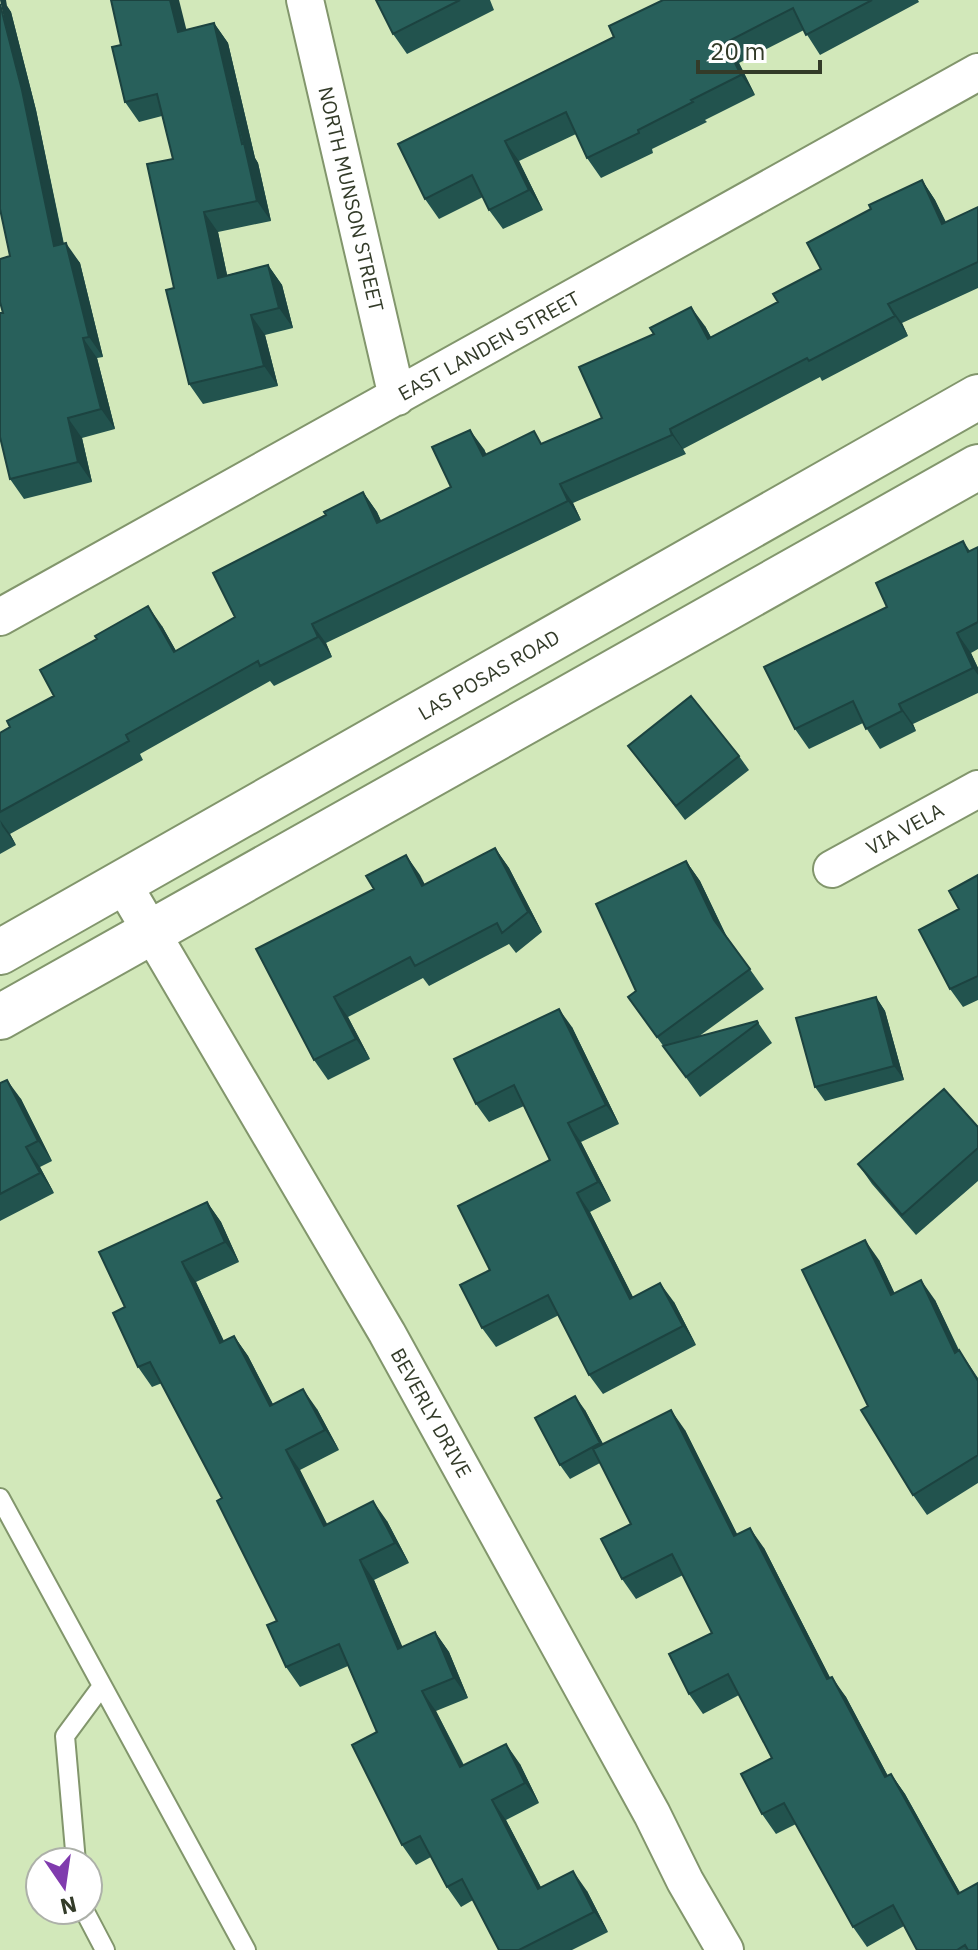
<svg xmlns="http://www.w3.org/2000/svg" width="978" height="1950" font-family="'IBM Plex Sans',sans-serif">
	<rect width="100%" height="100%" fill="#d2e8ba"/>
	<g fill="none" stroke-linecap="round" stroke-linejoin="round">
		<defs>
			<path id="lane" d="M0,1498l246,452
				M76,1862l-11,-126 37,-50
				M84,1910l21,40"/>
			<path id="street" d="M305,0l92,397
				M0,617l978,-545
				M832,869l146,-80
				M123,884l264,449 265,481 33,67 40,69"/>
			<path id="secondary" d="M0,952l978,-555
				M0,1017c328,-181 651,-368 978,-550"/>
		</defs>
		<use href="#lane" stroke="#82966c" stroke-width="22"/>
		<use href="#street" stroke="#82966c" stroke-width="40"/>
		<use href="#secondary" stroke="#82966c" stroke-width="48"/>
		<use href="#lane" stroke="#fff" stroke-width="18"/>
		<use href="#street" stroke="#fff" stroke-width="36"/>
		<use href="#secondary" stroke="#fff" stroke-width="44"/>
	</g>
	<path fill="#22534e" d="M376,0h114l4,10 -87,44 -14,-20z
		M663,0h255l1,2 -99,53 -16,-25 -65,33 16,32 -50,25 2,2 -55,27 1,4 -52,25 -14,-20 -11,-24 -57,27 24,49 -40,19 -14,-19 -6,-13 -44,22 -14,-20 189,-162z
		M7,6l4,6 25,98 28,134 16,19 23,94 -6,1 18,71 -33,9 10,44 -68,17 -14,-20 -7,-166 7,-57z
		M214,23l14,20 27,115 3,5 13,58 -53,11 9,43 41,-10 14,20 11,43 -28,7 13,51 -75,18 -14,-20 -15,-96 -1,-129 -11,-43 -23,6 -14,-20 -4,-57z
		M922,180l13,20 11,22 32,-15v81l-76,35 6,13 -86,45 -2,-4 -137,72 3,5 -113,49 8,17 -255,123 6,14 -58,29 -4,-5 -130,73 3,6 -133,74 6,11 -16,9v-121l10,-6 44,-31 108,-70 14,25 59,-34 91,-102 37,-23 14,20 4,9 70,-34 33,-38 2,5 57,-11 59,-25 103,-92 6,11 67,-35 43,-33z
		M963,541l7,10 8,-4v102l-7,4 7,15v25l-65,31 3,7 -36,18 -17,-26 -54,26 -14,-20 92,-122z
		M628,746l111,10 10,14 -64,50z
		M495,848l14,20 33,64 -26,21 -7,-9 -80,42 -6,-8 -75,39 22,42 -42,21 -14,-20 -58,-111 118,-60 32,-34 19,30z
		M686,861l14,20 27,56 37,52 -66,48 59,-16 15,22 -72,54 -72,-100 8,-6z
		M978,875v125l-15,7 -13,-18 9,-80z
		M876,997l9,14 19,69 -79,21 -10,-14z
		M572,1027l47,97 -38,18 30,59 -21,11 43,85 41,5 22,43 -93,49 -14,-19 -30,-60 -63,32 -14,-19 8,-58 60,-110 -26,-54 -35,16 -13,-18z
		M0,1083l21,16 31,62 -12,6 14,26 -54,28z
		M978,1127v54l-62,54 -44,-51 -14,-20z
		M207,1202l14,20 18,40 -43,20 28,59 10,-5 14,20 25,48 44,5 22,41 -39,20 27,54 60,-3 22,42 -35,17 28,67 33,-15 14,20 19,46 -32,13 28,54 56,-1 19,39 -33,17 35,67 46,4 21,41 -36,18h-73l-26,-50 -12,7 -14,-20 -16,-30 -15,8 -14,-20 -25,-113 -29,-66 -48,21 -14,-20 -9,-46 -55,-123 -60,-115 -10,4 -14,-20 -13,-60z
		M879,1260l15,33 41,7 24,50 19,28v105l-51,32 -14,-20 -45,-89z
		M585,1410l18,34 82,-14 52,104 27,14 66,130 16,19 42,79 3,-2 14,20 55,99 18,57h-61l-13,-24 -37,21 -14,-20 -57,-103 -20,10 -14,-20 10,-56 -33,-63 -36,19 -14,-20 23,-61 -29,-58 -47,24 -14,-20 9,-55 -31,-61 -30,16 -10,-14z"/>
	<path fill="#1c4340" d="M0,0h6l1,6 4,6 25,98 32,156 -14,-20z
		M170,0h9l13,52 -14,-20z
		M214,23l14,20 27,115 3,5 13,58 -14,-20z
		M725,43l14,20 16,32 -14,-20z
		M505,141l14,20 24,49 -14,-20z
		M922,180l13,20 21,44 -14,-20z
		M204,212l14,20 14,66 -14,-20z
		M66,243l14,20 23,94 -14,-20z
		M268,265l14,20 11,43 -14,-20z
		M888,304l14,19 6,13 -13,-20z
		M691,307l14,19 17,32 -14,-19z
		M251,315l14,20 13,51 -14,-20z
		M83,338l14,20 18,71 -14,-20z
		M68,418l14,20 10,44 -14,-20z
		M670,429l13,20 3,5 -14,-19z
		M470,430l14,19 12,26 -13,-19z
		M560,484l13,19 8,17 -13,-19z
		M363,492l14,20 14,30 -14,-19z
		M148,606l14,20 26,46 -14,-20z
		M312,624l14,19 6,14 -14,-20z
		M957,633l14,20 7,15v7l-5,-7z
		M899,704l14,20 3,7 -14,-20z
		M0,820l10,14 6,11 -14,-19z
		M495,848l14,20 33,64 -14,-20z
		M406,855l14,20 16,31 -14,-20z
		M686,861l14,20 28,59 -14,-20z
		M334,997l14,20 22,42 -14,-20z
		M876,997l9,14 19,69 -10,-14z
		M559,1009l13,18 47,97 -13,-19z
		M7,1080l14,19 31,62 -14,-20z
		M568,1123l13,19 30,59 -13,-19z
		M26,1147l14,20 14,26 -14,-20z
		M577,1193l13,19 53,105 -13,-18z
		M207,1202l14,20 18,40 -14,-20z
		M865,1240l14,20 26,55 -14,-20z
		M182,1262l14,20 38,81 -14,-20z
		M921,1280l14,20 34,73 -14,-20z
		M660,1283l14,19 22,43 -13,-19z
		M234,1336l14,20 36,70 -14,-20z
		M303,1389l14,20 22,41 -14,-20z
		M575,1396l10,14 25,47 -10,-14z
		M671,1410l14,20 63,126 -14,-20z
		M286,1450l14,20 38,76 -14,-20z
		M373,1501l14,20 22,42 -14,-20z
		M750,1528l14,20 77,151 -14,-20z
		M360,1560l14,20 38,89 -14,-20z
		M435,1632l14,20 19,46 -14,-20z
		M832,1677l14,20 53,100 -14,-20z
		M422,1691l14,20 38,76 -14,-20z
		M506,1744l14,20 19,39 -14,-20z
		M891,1774l14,20 67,120 -14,-20z
		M492,1800l14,20 46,89 -14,-20z
		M573,1871l14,20 21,41 -14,-20z"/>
	<path fill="#28605b" stroke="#1c4340" stroke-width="2" d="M111,0h59l8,32 36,-9 28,121 2,-1 13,58 -53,11 14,66 50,-13 11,43 -28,7 13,51 -75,18 -23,-94 8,-2 -27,-124 26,-5 -16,-65 -32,8 -13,-55 9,-2z
		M376,0h84l-67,34z
		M663,0h209l-66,35 -13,-27 -68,35 16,32 -50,25 2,2 -55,28 1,3 -52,25 -21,-46 -61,29 24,49 -40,20 -17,-35 -47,24 -27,-55 216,-107 -5,-11z
		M0,4l22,86 32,156 12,-3 23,94 -6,1 18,71 -33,9 10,44 -68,17 -10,-42v-124h3l-3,-11v-43l10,-3 -10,-47z
		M922,180l20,44 36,-17v55l-90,42 7,12 -86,45 -2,-3 -137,71 2,6 -112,49 8,17 -256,123 6,13 -58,29 -2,-5 -132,74 3,6 -129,71v-79l10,-6 -3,-6 47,-25 -14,-26 57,-31 -2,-3 53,-30 26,46 61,-35 -22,-44 113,-58 -2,-3 39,-20 14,31 74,-36 -19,-40 38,-17 13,26 51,-25 7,13 61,-26 -23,-51 75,-33 -4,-6 41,-21 17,32 70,-37 -5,-8 48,-25 -14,-26 64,-34 -2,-4z
		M963,541l5,11 10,-5v75l-21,11 16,35 -74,36 3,7 -36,18 -13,-28 -58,28 -31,-62 123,-60 -11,-24z
		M691,696l48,60 -63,50 -48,-60z
		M495,848l33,64 -26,21 -5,-10 -82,43 -5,-9 -76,40 22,42 -42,21 -58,-111 118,-60 -8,-13 40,-21 16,31z
		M686,861l28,59 36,49 -93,68 -29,-40 8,-6 -40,-87z
		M978,875v101l-28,13 -31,-59 40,-21 -10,-18z
		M876,997l18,69 -79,21 -19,-69z
		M559,1009l47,96 -38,18 30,59 -21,11 53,106 30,-16 23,43 -94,49 -41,-80 -66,33 -22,-43 30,-15 -32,-64 92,-46 -36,-75 -38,19 -22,-45z
		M757,1021l1,2 -72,54 -23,-31z
		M7,1080l31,61 -12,6 14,26 -40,21v-111z
		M944,1089l34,38v21l-76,67 -44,-51z
		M207,1202l18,40 -43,20 38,81 14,-7 36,70 33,-17 22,41 -39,20 38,76 49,-25 22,42 -35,17 38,89 37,-17 19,46 -32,13 38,76 46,-23 19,39 -33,17 46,89 35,-18 21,41 -75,38h-20l-37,-71 -15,8 -27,-51 -18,9 -50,-100 25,-13 -38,-88 -53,23 -19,-42 10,-4 -60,-120 5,-3 -72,-136 -12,5 -25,-54 12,-6 -26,-55z
		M865,1240l26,55 30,-15 34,73 4,-3 19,31v74l-65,40 -52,-85 7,-4 -66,-136z
		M575,1396l25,47 -40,22 -25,-47z
		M671,1410l63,126 16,-8 77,151 5,-2 53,100 6,-3 67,120 20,-11v67h-10l-3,-5 -8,5h-40l-24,-45 -40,22 -69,-124 -22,11 -21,-40 31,-16 -44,-84 -39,20 -20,-40 43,-21 -40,-79 -50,25 -21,-40 30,-15 -38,-75z"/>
	<g text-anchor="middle" stroke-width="8" stroke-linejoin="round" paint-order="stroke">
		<g font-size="20" fill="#333b29" stroke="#fff">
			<text transform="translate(351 199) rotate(77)" y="7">NORTH MUNSON STREET</text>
			<text transform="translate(489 346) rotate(-29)" y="7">EAST LANDEN STREET</text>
			<text transform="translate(489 675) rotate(-30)" y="7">LAS POSAS ROAD</text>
			<text transform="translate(905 829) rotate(-29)" y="7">VIA VELA</text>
			<text transform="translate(431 1413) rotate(61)" y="7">BEVERLY DRIVE</text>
		</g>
	</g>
	<g transform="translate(64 1886) rotate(167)"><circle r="38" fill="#ffffff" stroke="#adb1a9" stroke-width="2"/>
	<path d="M0-6L14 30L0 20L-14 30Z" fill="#803bae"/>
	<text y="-12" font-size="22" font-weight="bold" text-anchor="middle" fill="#333b29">N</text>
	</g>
	<path d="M698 60v12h122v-12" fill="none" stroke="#333b29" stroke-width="4"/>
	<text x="710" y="60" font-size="24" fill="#333b29" stroke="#ffffff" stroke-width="6" paint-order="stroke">20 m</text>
</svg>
